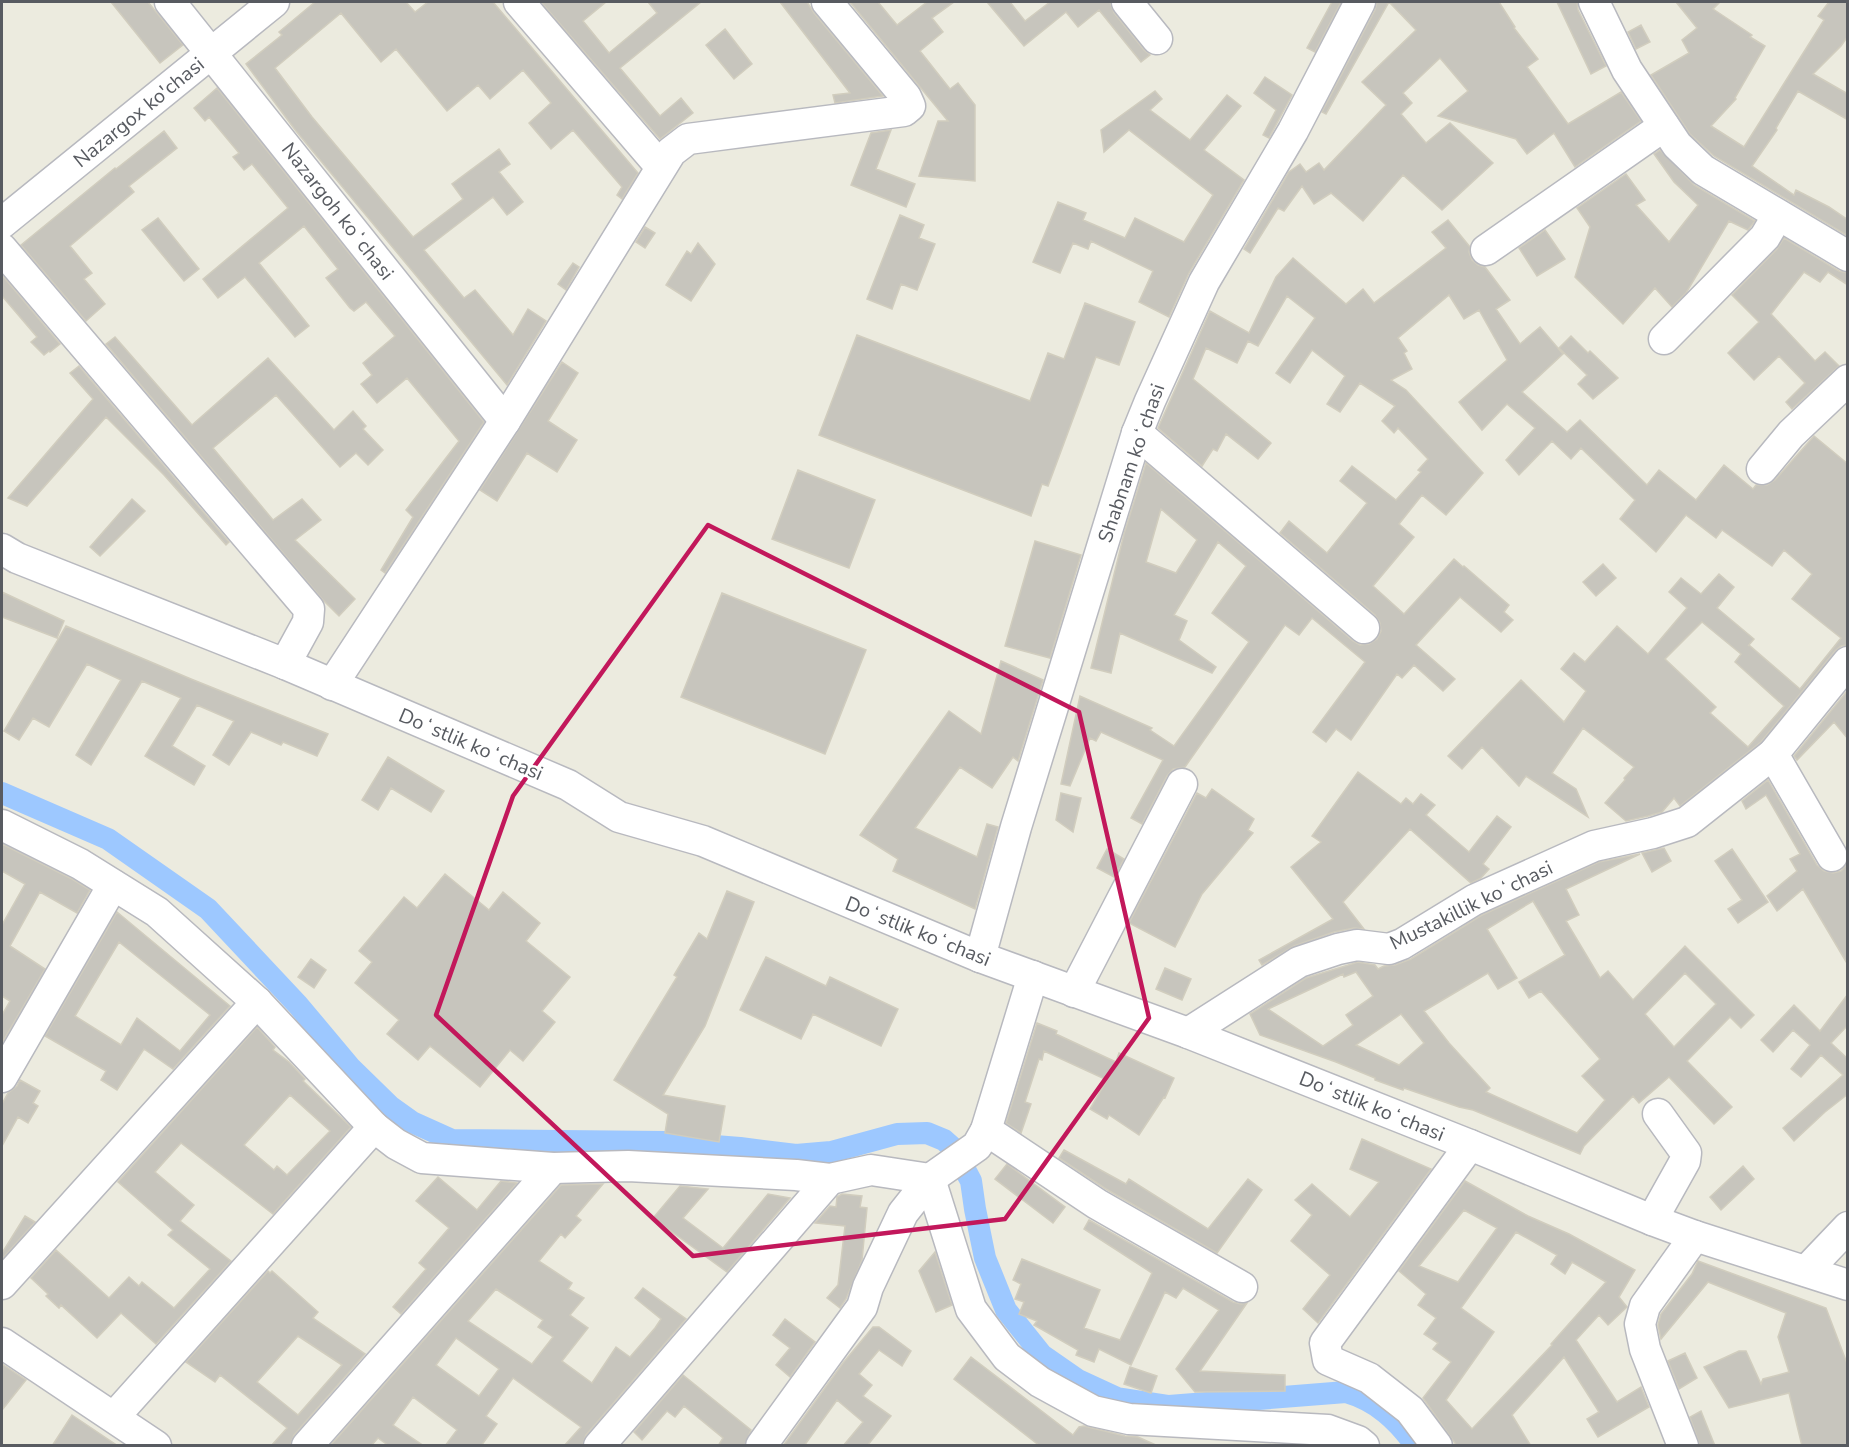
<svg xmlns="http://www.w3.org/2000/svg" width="1849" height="1447" font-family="'Nunito Sans',sans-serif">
	<rect width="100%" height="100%" fill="#ecebdf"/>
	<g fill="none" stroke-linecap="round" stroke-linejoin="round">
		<path stroke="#9dc8ff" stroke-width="22" d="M2,793l106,46 100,70 90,96 52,62 41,40 21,15 40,18 212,2 76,6 56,7 35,-3 66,-18 30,-1 17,7 10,9 17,32 4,28 10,49 21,52 36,45 36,25 39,18 52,8 177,-14c31,9 51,28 70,54"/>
	</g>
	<path fill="#c7c5bd" stroke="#d1cdbe" stroke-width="1.5" fill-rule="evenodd" d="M111,2h37l35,43 -23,18z
		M315,2h91l9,10 13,-10h65l145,171 -16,26 -5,-4 5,-8 -49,-57 -22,19 -22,-26 22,-20 -28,-33 -33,29 -12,-14 -31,26 -51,-62 -15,13 -40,-49 -66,55 37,49 101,120 50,-38 -11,-15 47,-35 11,15 -11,8 24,30 -16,13 -14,-18 -69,53 40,48 11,-8 38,45 15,-26 18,12 -39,64 -211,-254 -50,-67 36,-29 -3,-3z
		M541,2h65l-23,19 26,32 48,-40 -9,-11h53l-81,66 40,48 21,-18 12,15 -33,26z
		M780,2h27l7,11 69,83 -48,7 -2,-8 17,-2z
		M850,2h28l19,23 30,-23h27l-22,16 11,14 -23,19 30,38 8,-6 17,22v76l-56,-5 19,-55h10z
		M987,2h23l15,19 25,-19h60l4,11 30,37 6,5 -9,7 -42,-52 -21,17 -12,-15 -42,34z
		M1332,2h9l-26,50 -8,-4z
		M1377,2h122l16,25 -1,1 24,31 -11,8 41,57 53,-32 20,29 -66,46 -21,-34 -27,21 -11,-15 -78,-23 30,-25 -28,-33 -37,35 9,10 -11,11 25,29 24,-20 43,40 -51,47 -39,-35 -40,46 -32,-28 -17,11 -12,-18 -18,25 -6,-3 -28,45 -6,-4 45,-77 11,-8 6,8 13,-9 5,7 62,-65 -24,-23 54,-52 -27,-28 -63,112 -4,-2 53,-102z
		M1557,2h20l1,8 28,56 -15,8z
		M1676,2h44l-7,7 39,26 -2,2 15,9 -30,52 1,1 -25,27 33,21 80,-127 -6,-4 11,-14h19v34l-7,10 -28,28 35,20v26l-50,-29 -22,37 1,2 -25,36 42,29 2,-5 33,17 19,13v16l-134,-80 -24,-22 -39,-59 38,-22 -7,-13 15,-12z
		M1641,25l9,17 -14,7 -8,-17z
		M725,29l27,35 -18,15 -28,-34z
		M1265,77l27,18 -23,43 -6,-3 13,-25 -22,-17z
		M217,88l267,334 -99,151 -4,-3 32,-53 -7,-7 53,-69 -52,-63 -30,25 -16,-19 11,-9 -9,-12 32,-27 -29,-34 -12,9 -4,-3 -24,-30 12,-9 -34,-43 -45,37 50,63 -14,11 -50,-60 -27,21 -15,-19 85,-71 -36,-44 -8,6 -11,-13 6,-4 -30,-36 -4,4 -11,-13z
		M1155,91l7,8 -12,11 40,30 37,-45 14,11 -37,44 40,30 -55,93 -20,44 -30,-15 14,-31 -62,-30 -3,8 -15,-6 -13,30 -27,-11 25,-60 28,11 -3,7 42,18 10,-20 49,24 29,-47 -84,-65 -25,22 -3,-22z
		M891,130l-15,39 39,15 -9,23 -55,-22 20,-52z
		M164,131l13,17 -48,38 5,6 -64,54 22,27 -8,6 21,25 -19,17 -65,-76 94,-77 1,1z
		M1660,150l34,35 61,36 -7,9 -19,-9 -43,72 -14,14 -17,-19 -32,36 -48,-47 15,-50 -13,-19 49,-34 19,26 -9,5 33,37 29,-37 -24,-23 -20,-28z
		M900,215l24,10 -5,13 16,6 -18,46 -16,-6 -9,25 -25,-10z
		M158,218l41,51 -15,12 -42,-51z
		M1448,220l22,27 -1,5 3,8 6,5 7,2 25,33 -14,9 24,35 20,-17 23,27 -41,38 45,40 13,-12 67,65 12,-15 37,30 28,-35 29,24 3,-4h11l8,-5 39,-44 34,28v181l-7,1 -6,5 -74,91 -81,64 -6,-8 -12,14 -14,4 -22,5 -21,-18 20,-23 -1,-2 10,-11 -51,-39 -31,45 24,16 12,28 -62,-41 -7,10 -37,-39 -20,22 -14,-13 73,-76 43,42 22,-31 -25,-22 13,-16 11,9 32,-36 31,28 39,-46 -18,-16 12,-14 20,16 18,-20 15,13 -17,21 37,31 -6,7 1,-1 51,44 41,-51 -49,-39 20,-25 -28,-24 -12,16 -50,-36 -6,8 -30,-23 -30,37 -36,-33 15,-19 -54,-52 -10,11 -19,-18 -33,34 -13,-15 29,-32 -28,-24 -25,26 -23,-28 48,-42 -28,-50 -15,9 -15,-24 -51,43 9,13 -3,2 8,16 -21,11 15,10 77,83 -37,42 -24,-20 -23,29 15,13 -41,49 31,28 50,-55 9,8 1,-1 45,39 -5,7 9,8 -12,12 -41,-35 -44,48 39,34 -12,12 -29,-26 -12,13 -5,-4 -46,66 -15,-11 -10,13 -13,-10 52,-70 -53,-44 -13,17 -14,-10 -100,142 -12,2 -6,7 -25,48 -11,-6 32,-58 -62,-28 -5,9 -6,-3 -20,48 -9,-2 19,-88 72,32 -2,2 24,16 75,-104 -37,-29 34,-47 -28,-24 -44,73 13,6 -8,19 37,27 -4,6 -92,-40 -9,40 -20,-5 33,-134 22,-71 207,178 7,4 9,-1 8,-5 4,-8 -1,-8 -5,-8 -95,-82 9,-12 38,32 40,-50 -27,-22 12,-15 44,34 25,-28 -3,-2 10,-11 -30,-31 -4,5 -12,-12 13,-15 -35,-23 -20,29 -13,-8 18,-28 -33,-26 -22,33 -14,-10 39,-55 -28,-22 -29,50 -10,-5 -11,22 -31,-15 -13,31 78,64 -13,16 -32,-25 -9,17 -4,-2 -11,17 -44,-38 52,-117 39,22 27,-56 17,-19 53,46 17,-15 11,14 72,-55 -14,-16zM1161,509l36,31 -21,33 -30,-11zM1702,622l39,32 -6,8 49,44 -36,41 -38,-34 6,-6 -51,-48z
		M645,227l10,6 -10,15 -9,-6z
		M1545,230l20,29 -28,17 -18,-28z
		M1784,238l55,33 9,2v12l-20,-13 -8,10 -16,-10 -33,42 44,47 10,-9 14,14 -47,43 -6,-7 19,-19 -26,-27 -25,24 -26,-27 31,-31 -27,-27 45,-46z
		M698,243l17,21 -24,37 -25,-16 21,-34 4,3z
		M573,263l6,4 -13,23 -8,-6z
		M2,275l58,69 -10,8 -1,-1 -5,4 -13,-13 6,-5 -35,-41z
		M1085,303l50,19 -16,43 -23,-8 -48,129 -6,-2 -11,32 -212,-81 38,-100 173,66 18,-48 16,6z
		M1571,336l17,17 2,-2 28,27 -25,21 -15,-15 9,-9 -28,-27z
		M115,337l77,88 76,-67 66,72 19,-19 13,15 -3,3 20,21 -15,15 -12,-12 -16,14 -64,-72 -63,53 60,72 29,-21 19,21 -26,20 60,59 -16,17 -16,-16 -217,-256z
		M562,362l16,11 -30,48 29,19 -20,32 -30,-19 -30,48 -17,-11z
		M79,366l150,176 -3,3 -62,-70 -58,-58 -79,89 -19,-8 85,-99 -23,-26z
		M798,470l77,30 -26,68 -77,-29z
		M132,499l13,12 -45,45 -10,-9z
		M1035,541l46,14 -31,103 -45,-12z
		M1603,564l13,14 -20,18 -13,-14z
		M2,592l62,29 -7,17 -55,-21z
		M722,593l144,57 -41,104 -144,-57z
		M66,626l125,53 137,55 -11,22 -34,-14 -2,3 -30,-13 -22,33 -16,-10 21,-34 -37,-16 -25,41 33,20 -11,19 -49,-29 36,-58 -39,-17 -51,84 -15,-10 45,-75 -34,-16 -38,63 -16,-9 -14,22 -15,-9z
		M1001,661l42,19 -25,81 -5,-4 -21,31 -32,-21 -45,61 62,29 10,-33 11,3 -23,82 -82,-38 5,-12 -38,-24 89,-124 32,23z
		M1848,690v49l-14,-17 -37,38 -3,-4z
		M388,757l56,34 -13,21 -40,-24 -13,22 -16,-10z
		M1358,772l43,32 5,-6 7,6 8,-10 14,11 -9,10 43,37 28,-36 14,11 -28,37 6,5 -8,9 -10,5 -61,-54 -67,73 21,27 -10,-1 -20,4 -40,14 -32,19 -3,-5 74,-41 -42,-52 30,-25 -9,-6z
		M1768,780l49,85 7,6 9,2 8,-2 7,-8v102l-45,-76 -26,22 -10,-15 30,-25 -7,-12 10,-5 -34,-59 -20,14 -4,-8z
		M1212,789l42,30 -6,11 5,3 -51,61 -27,53 -46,-24 68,-130 9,5z
		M1061,793l20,5 -8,34 -17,-12z
		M2,844l70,35 18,11 -13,23 -37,-21 -30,54 35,23 -43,74v-28l8,-14 -8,-5v-71l23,-41 -23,-13z
		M1664,848l7,13 -19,11 -10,-19z
		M1107,849l17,10 -10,18 -17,-9z
		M1732,849l36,53 -30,21 -10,-14 14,-9 -27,-39z
		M1640,854l-74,35 13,26 -13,6 34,57 8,-7 25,29 52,-54 69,69 -13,13 -11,-11 -43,44 45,46 -18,17 -45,-47 -30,26 -6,-7 -49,50 -4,8 -107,-44 -14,-3 -55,-19 -1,2 -28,-10v-2l-39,-16 -76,-27 -10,-21 56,-36 52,-16 17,3 3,4 6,-3 11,-1 16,-6 71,-44 117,-53zM1533,901l32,54 -46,27 10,16 12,-7 59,68 -18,17 23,24 -28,33 -91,-41 4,-4 -41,-45 -25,-32 64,-38 10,16 19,-11 -30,-49zM1356,972l17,24 -27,19 7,10 -30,21 -55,-37 75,-35 1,3zM1685,973l31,31 -42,43 -29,-33zM1401,1014l23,29 -25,22 -43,-20z
		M445,874l44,36 14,-18 37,31 -14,18 44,36 -28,34 13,11 -32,39 -13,-11 -30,37 -50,-41 -12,14 -31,-26 12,-14 -44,-37 17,-21 -13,-11 45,-54 13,11z
		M727,891l27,11 -49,124 -42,69 62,11 -6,36 -54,-9 3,-19 -54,-34 63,-103 -3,-2 25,-42 8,6z
		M117,912l113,94 -57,63 -29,-20 -27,41 -16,-10 5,-9 -61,-35zM119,942l91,73 -30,36 -43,-33 -16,27 -46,-29z
		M766,957l60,29 4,-9 68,32 -17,37 -68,-32 -12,25 -61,-29z
		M311,959l15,11 -12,18 -16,-11z
		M1165,968l26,11 -9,21 -26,-11z
		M1848,994v31l-17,18 17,16v35l-23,18 -31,29 -11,-13 60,-53 -22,-20 -20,22 -10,-8 19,-24 -17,-15 -20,22 -12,-12 33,-35 26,26z
		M1037,1023l20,8 -1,3 60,28 3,-9 55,25 -9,20 -1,-1 -25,38 -30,-20 -2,4 -17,-10 17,-29 -63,-29 -2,9 -3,-1 -14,43 6,2 -10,29 -15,-10z
		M257,1027l18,20 -2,3 16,12 16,17 -2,2 48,46 -78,87 -92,-71 -26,29 39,33 -14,16 51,40 -75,83 -35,-31 -24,25 -36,-33 -2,3 -13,-12 2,-2 -17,-16 25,-28 53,48 20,-21 10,9 3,-4 32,26 36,-39 -42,-34 5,-5 -55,-48zM290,1095l40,36 -43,44 -10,-9 -3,4 -30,-25z
		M20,1080l20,11 -7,12 5,3 -10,17 -10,-6 -16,29v-42l6,-11 9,-7z
		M1362,1139l69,30 -113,154 -15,-14 27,-34 -39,-34 21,-26 -17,-15 17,-16 38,33 29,-35 -29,-13z
		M1064,1150l62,34 3,-5 79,50 40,-50 14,11 -45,63 -111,-64 -47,-31z
		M1007,1164l58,43 -12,16 -58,-44z
		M1743,1166l11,13 -33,31 -11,-13z
		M438,1177l39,33 24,-29 16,2 -116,131 -8,-7 33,-38 -7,-6 30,-35 -33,-27z
		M1465,1181l63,35 41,18 66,36 -16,27 8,10 -19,18 -9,-10 -23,25 41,62 24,-15 8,20 -51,30 -11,-18 12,-7 -35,-55 -52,58 19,31h-74l-34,-48 28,-36 -18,-13 5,-6 -14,-9 12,-16 -18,-13 8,-11 -27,-23zM1464,1210l33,18 -39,54 -39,-16zM1516,1232l41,23 -6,9 14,10 7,-12 34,20 -55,62 1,1 -80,84 -26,-29 48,-68 -33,-24z
		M603,1184l-27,32 5,4 -16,18 -4,-4 -22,27 33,22 -4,6 16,9 -14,17 18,13 -26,33 30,22 24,-36 14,10 25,-29 6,-9 -26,-21 8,-10 43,31 -100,116 -4,11h-18l17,-19 -68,-49 -27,38 11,8 -16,22h-36l12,-16 -44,-33 -20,28 31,21h-35l-11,-8 -7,8h-41l231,-261zM496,1289l47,31 -5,7 15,10 -21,27 -64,-43zM456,1338l43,31 -20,27 -43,-31z
		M680,1186l28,3 -25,29 40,30 45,-54 22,4 -63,74 -74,-54z
		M842,1194l20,2 -2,11 7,1 -5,52 -16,39 -6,9 -13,-10 11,-13 7,-59 -30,-3 15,-17 6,1 1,-10z
		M25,1216l10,6 -33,37v-6z
		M1089,1220l144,82 8,2 6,-1 -47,68 85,4v16l-90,1 -19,-23 43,-59 -36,-22 -7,10 -11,-6 -34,73 -32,-16 -5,13 -18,-7 2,-5 -44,-25 3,-4 -18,-7 5,-12 -9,-3 6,-15 -8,-4 9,-21 78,31 -16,38 36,12 32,-67 -68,-44z
		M935,1252l17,53 -16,7 -17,-41z
		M1698,1261l128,47 22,58v80h-46l-13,-53 -60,15 -25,-41 35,-16h7l15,33 2,-5 26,-7 -11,-35 8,-24 -78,-31 -47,57 -3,-14 3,-11 31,-40z
		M268,1271l2,2 2,-2 46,41 -5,6 52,36 -71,81 -4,11h-19l16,-18 -67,-53 -5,7 -29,-20zM298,1336l44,29 -44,50 -41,-33z
		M785,1319l30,23 -25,35 -14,-12 14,-17 -17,-13z
		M873,1327h6l32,24 -9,15 -23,-16 -20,24 13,11 -9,11 28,20 -24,30h-24l20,-24 -26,-22 -33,46h-21l60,-83z
		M1685,1353l12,25 -18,11 -11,-28z
		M971,1357l102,78 6,-8 5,-1 41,10 13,1 20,9h-118l-86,-67z
		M2,1364l24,16 -24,30z
		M1130,1367l27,9 -6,17 -27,-9z
		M683,1375l68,55 -7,16h-26l5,-8 -39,-32 -9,11 -8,-6 -25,29 -8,-8z
		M1701,1411l14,35h-15l-10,-29z
		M72,1415l46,31h-66z"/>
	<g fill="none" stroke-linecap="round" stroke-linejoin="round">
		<defs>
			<g id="minor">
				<path d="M170,2l335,419"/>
				<path d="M519,2l141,164"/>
				<path d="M1127,2l30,37"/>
				<path d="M1594,2l33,68 50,75 26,25 145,86"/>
				<path id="s1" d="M2,223l272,-221"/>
				<path d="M2,249l307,360 -1,13 -23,42"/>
				<path d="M1486,250l178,-124"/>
				<path d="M1664,339l101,-102 13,-22"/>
				<path d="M1137,433l227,195"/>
				<path d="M1762,469l29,-35 57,-54"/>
				<path d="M2,549l15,9 268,106 283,121 51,32 84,24 277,116 208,76 282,112 182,75 43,16 153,49"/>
				<path d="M332,685l173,-264 166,-269 17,-13 216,-28 6,-5 -4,-9 -79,-95"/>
				<path d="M1773,754l59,102"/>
				<path d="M2,825l78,39 77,48 100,90 117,125 22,17 26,14 131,10 75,-2 168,9 34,4 41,-9 59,9"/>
				<path d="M980,957l36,-130 121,-394 13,-32 54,-119 89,-151 67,-129"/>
				<path d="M1074,992l108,-208"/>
				<path d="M1188,1033l111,-71 39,-13 19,-4 32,4 13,-5 72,-44 120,-54 59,-13 34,-11 86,-68 75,-92"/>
				<path d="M2,1077l111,-192"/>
				<path d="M986,1130l111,74 145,83"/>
				<path d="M930,1179l41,130 36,48 33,25 53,29 36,8 199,11 30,11 6,5"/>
				<path d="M1652,1220l33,-59 1,-8 -28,-39"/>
				<path d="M1806,1271l42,-44"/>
				<path d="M2,1284l255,-282"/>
				<path d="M2,1343l154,103"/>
				<path d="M114,1417l260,-290"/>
				<path d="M307,1446l246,-278"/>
				<path d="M599,1446l231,-267"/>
				<path d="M761,1446l101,-139 6,-20 35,-74 27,-34 47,-33 9,-16 47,-154"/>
				<path d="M1437,1446l-27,-36 -41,-32 -41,-18 -3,-17 145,-198"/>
				<path d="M1683,1446l-38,-97 -5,-25 5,-18 50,-70"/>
			</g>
		</defs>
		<use href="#minor" stroke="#b8b9bf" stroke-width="33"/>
		<use href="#minor" stroke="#fff" stroke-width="30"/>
	</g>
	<path fill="none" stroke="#c2185b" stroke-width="4.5" stroke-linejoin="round" d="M708,525l371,187 70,306 -144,201 -312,37 -257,-241 77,-219z"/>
	<g text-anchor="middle" stroke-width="5" stroke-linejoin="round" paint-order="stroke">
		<g font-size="20" fill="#585b61" stroke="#fff">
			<text dy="7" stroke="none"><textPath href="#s1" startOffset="176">Nazargox ko'chasi</textPath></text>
			<text transform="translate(338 211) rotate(52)" y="7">Nazargoh koʻchasi</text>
			<text transform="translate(1131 463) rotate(-71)" y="7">Shabnam koʻchasi</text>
			<text transform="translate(471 744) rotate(23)" y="7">Doʻstlik koʻchasi</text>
			<text transform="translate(1471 905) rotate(-26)" y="7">Mustakillik koʻchasi</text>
			<text transform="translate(918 931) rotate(22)" y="7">Doʻstlik koʻchasi</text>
			<text transform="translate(1372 1106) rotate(22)" y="7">Doʻstlik koʻchasi</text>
		</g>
	</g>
	<rect width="1849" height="1447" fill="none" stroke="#585b61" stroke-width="6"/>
</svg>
